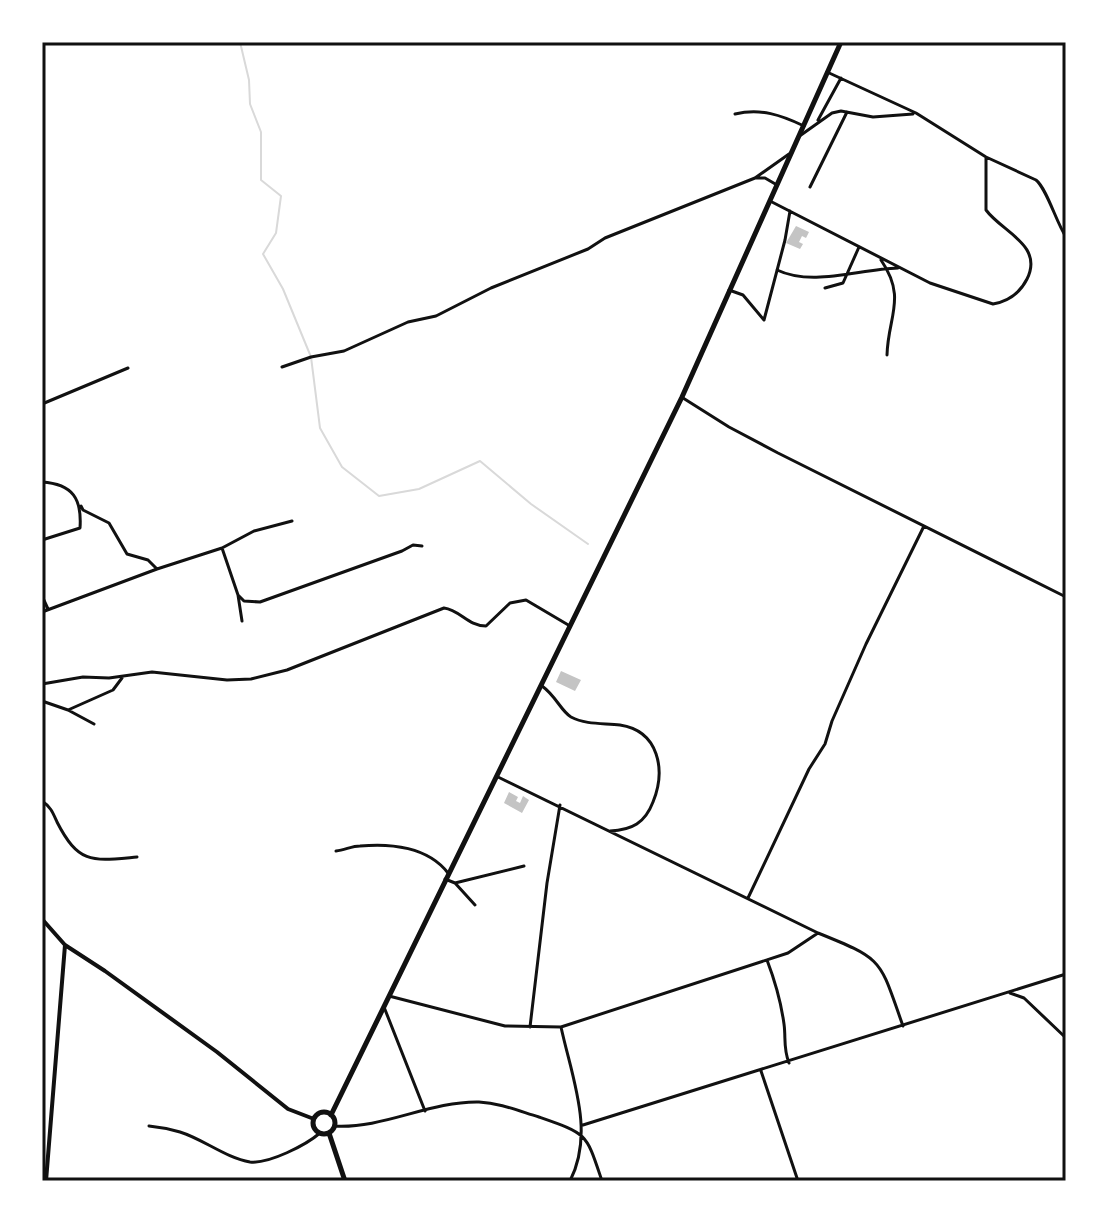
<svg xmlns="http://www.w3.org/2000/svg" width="1108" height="1223" font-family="'Fira Sans',sans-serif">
	<rect width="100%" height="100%" fill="#fff"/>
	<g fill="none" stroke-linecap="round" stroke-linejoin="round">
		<path stroke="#d9d9d9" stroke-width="2" d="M240,42l9,38 1,24 11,28v48l20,16 -5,37 -13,21 20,35 28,68 9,71 22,39 37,29 40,-7 61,-28 51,43 57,40"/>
	</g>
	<path fill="#c4c4c4" d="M796,226l13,6 -3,6 -4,-2 -3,6 4,2 -3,5 -14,-6z
		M561,671l20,9 -6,11 -19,-9z
		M509,792l9,5 -2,4 4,2 3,-7 6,4 -7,13 -18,-10z"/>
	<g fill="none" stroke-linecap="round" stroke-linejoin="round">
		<path stroke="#111" stroke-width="3" d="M827,72l89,41 70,44 50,23c11,9 20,42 30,57
			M735,114c26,-6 46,1 69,12
			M818,120l23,-42
			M801,135l31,-22 9,-2 32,6 40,-3
			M755,178h10l12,7
			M810,187l37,-75
			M770,201l160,82 63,21c16,-3 27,-11 34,-25 17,-34 -25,-47 -41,-69v-53
			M881,260c26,38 7,56 6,95
			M777,270c36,17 82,-1 121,-2
			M825,288l18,-5 16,-36
			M729,290l14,5 21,25 21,-80 5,-29
			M282,367l29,-10 33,-6 64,-29 28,-6 55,-28 97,-39 17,-11 150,-60 34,-24
			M683,398l46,29 49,26 288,144
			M42,404l86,-36
			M42,482c31,2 40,17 38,46l-38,12
			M81,506l2,4 26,13 18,31 21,6 9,9
			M222,548l16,47 4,26
			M238,595l6,6 16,1 142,-51 11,-6 9,1
			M42,596l6,13
			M42,612l115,-43 65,-21 32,-17 38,-10
			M42,684l41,-7 26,1 43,-6 75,8 24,-1 36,-9 157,-62c16,2 24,18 42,18l24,-23 16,-3 44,26
			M542,686c14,10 19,25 29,31 15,8 33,6 49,8 39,6 46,45 33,77 -8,21 -21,28 -43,29
			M42,701l26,9 26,14
			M68,710l45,-20 9,-12
			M498,777l320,156c67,27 61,26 85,93
			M42,801c9,6 11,12 15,21 22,43 36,39 80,35
			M336,851c9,-1 16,-5 24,-5 31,-3 68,1 88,27
			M445,879l10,4 20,22
			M455,883l69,-17
			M748,898l61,-129 16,-25 7,-23 34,-77 58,-118
			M767,960c8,21 14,42 17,64 2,14 -1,24 5,39
			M1010,993l14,5 42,40
			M389,996l116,30 56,1 227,-74 30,-20
			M384,1007l41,104
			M530,1027l17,-144 13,-78
			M561,1027c11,51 34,105 9,154
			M761,1071l37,110
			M583,1125l483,-151
			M149,1126c10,1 21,3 31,6 23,7 46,26 70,30 19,2 56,-17 70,-29
			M334,1126c50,3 95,-25 145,-24 21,1 40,9 60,15 49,17 47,16 63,64"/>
		<path stroke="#111" stroke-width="4" d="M42,919l23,26 40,26 112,81 71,57 26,10
			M46,1181l19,-236"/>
		<path stroke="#111" stroke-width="5" d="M313 1123a11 11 0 1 1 22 0a11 11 0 1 1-22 0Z
			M331,1115l351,-718 159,-355
			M329,1133l16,48"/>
	</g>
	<rect width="1108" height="1223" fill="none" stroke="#ffffff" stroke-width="88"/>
	<rect x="44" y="44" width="1020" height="1135" fill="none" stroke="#111" stroke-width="3"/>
</svg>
